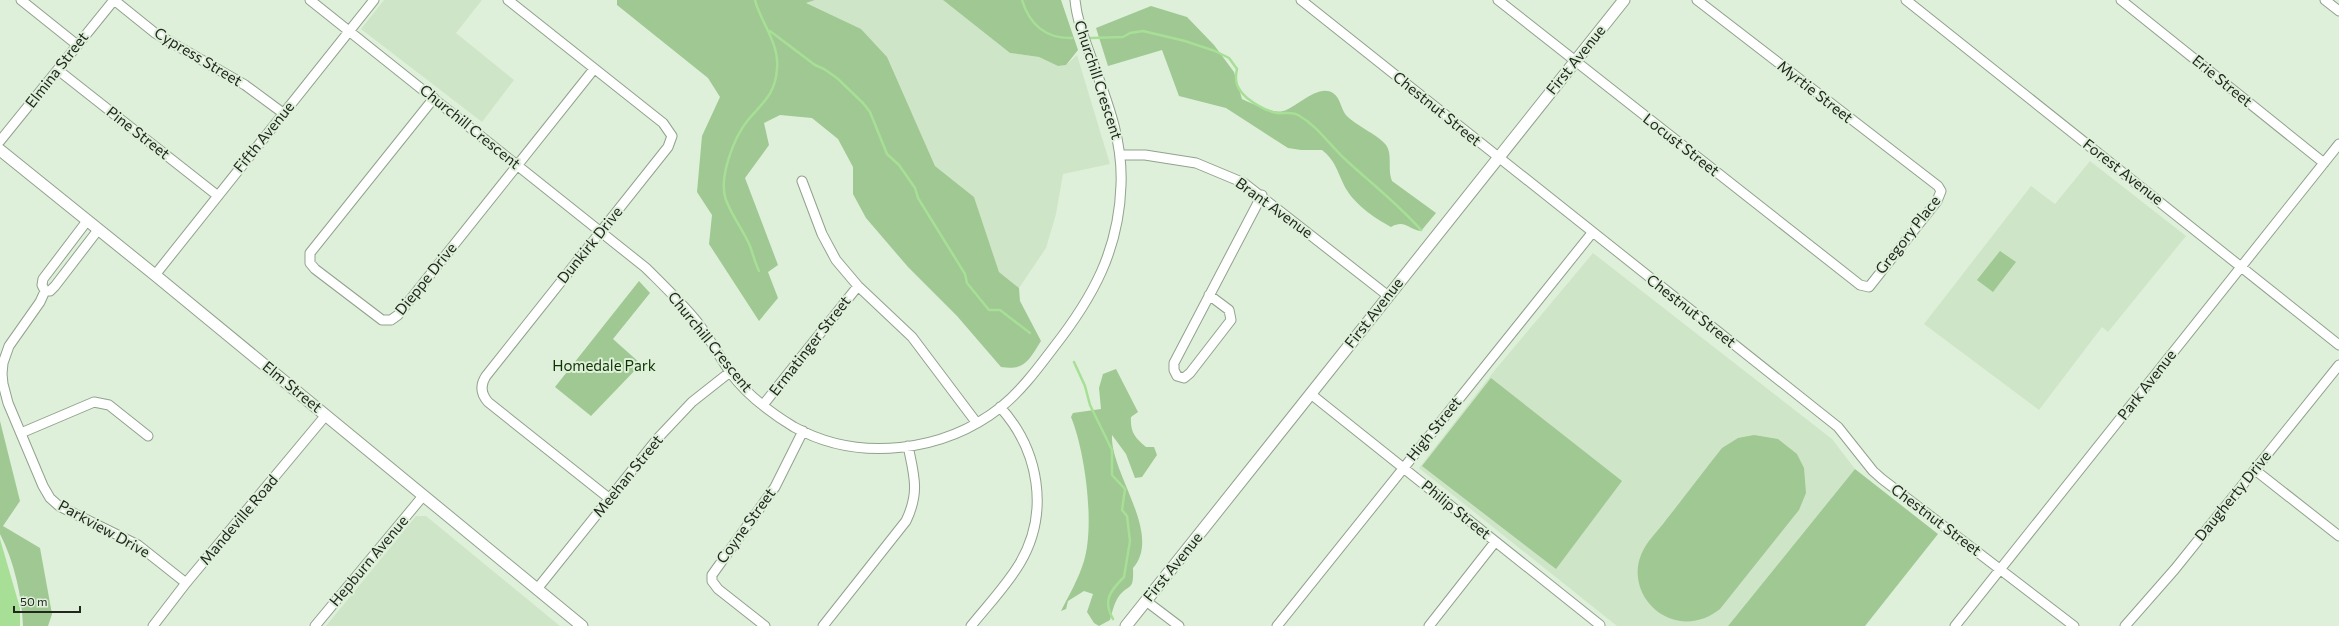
<svg xmlns="http://www.w3.org/2000/svg" width="2339" height="626" font-family="Commissioner,sans-serif">
	<rect width="100%" height="100%" fill="#def0d9"/>
	<path fill="#cfe5c8" d="M384,0h98l-26,33 58,47 -32,42 -121,-93z
		M815,0h128l67,53 29,4 19,9 8,-1 11,-10 33,109 -47,10 -7,40 -10,34 -27,40 -20,-16 -25,-75 -39,-31 -23,-52 -106,-111z
		M2090,161l96,75 -78,96 -6,-5 -63,83 -115,-86 107,-138 24,18z
		M1593,253l239,186 23,30 -127,157h-111l-198,-158 76,-98z
		M416,516h10l134,110h-234z"/>
	<path fill="#9fc893" d="M617,0h198l-9,3 55,26 26,28 48,109 39,31 25,75 20,16 1,13 21,40c-12,19 -16,30 -40,26l-44,-51 -49,-49 -42,-49 -13,-24v-27l-15,-28 -26,-21 -32,-3 -16,8 5,22 -24,33 33,87 -10,7 10,26 -19,23 -50,-77 3,-29 -15,-23 5,-56 18,-39 -12,-19 -91,-73z
		M943,0h118l17,50 -12,15 -8,1 -19,-9 -29,-4z
		M1151,6l36,11 27,28 20,27 8,27c9,4 31,15 41,12 13,-3 35,-28 50,-18 9,6 7,18 16,25 9,8 30,18 37,27 7,10 1,25 6,36l44,32 -15,18c-12,-1 -16,-12 -30,-4 -18,-10 -39,-24 -48,-44 -6,-13 -9,-24 -21,-33h-21l-13,-2 -62,-40 -47,-12 -17,-46 -54,16 -12,-38z
		M2000,251l16,11 -23,30 -16,-12z
		M639,281l11,12 -37,46 28,25 -50,52 -36,-29z
		M1116,369l22,43 -7,5c-1,15 4,21 15,30h8l3,8 -15,22 -7,1 -9,-24 -14,-19c-2,38 51,99 21,133 1,24 -4,15 -14,28 -5,7 -7,17 -9,24l-11,6 -5,-3 -7,-11 6,-18 -9,-3 -16,10 -2,8 -5,2c8,-16 18,-33 23,-50 11,-36 1,-110 -13,-144l2,-4 28,-4 -2,-21 4,-14z
		M1491,378l131,103 -66,88 -134,-103z
		M0,421l20,80 -17,25 37,22 12,66 -4,12h-25c-1,-30 -9,-65 -23,-92z
		M1754,435l24,4 19,15 7,14 2,25 -7,17 -79,99c-15,12 -33,16 -51,9 -25,-10 -38,-39 -28,-63 5,-13 17,-24 25,-35 19,-24 37,-48 56,-72l16,-10z
		M1855,469l83,65 -73,92h-137z"/>
	<path fill="#a7df96" d="M0,539l20,69v18h-20z"/>
	<g fill="none" stroke-linecap="round" stroke-linejoin="round">
		<path stroke="#a7df96" stroke-width="2.5" d="M755,0c5,21 25,44 22,69 -2,26 -14,33 -29,51 -14,17 -30,58 -22,80 6,16 17,30 24,46 3,8 5,17 9,25
			M1022,0c7,24 24,39 50,38
			M770,31l45,34 9,4 13,9 26,25 7,9 17,42 12,11 16,23 3,10 47,76 2,9 22,27h11l30,23
			M1091,38l32,-1 7,-4 13,-2 42,10 30,10 14,7 8,11c-3,13 0,20 10,29 9,7 19,13 30,15 7,1 14,-2 21,2 20,11 32,31 49,46 25,23 51,43 74,69
			M1074,362l11,24 5,19 22,45v25l13,14 -3,21 5,6 3,25 -6,36c-13,13 -22,23 -11,42"/>
		<defs>
			<path id="minor" d="M21,0l55,44
				M114,0l41,33 90,52 38,28
				M310,0l336,268c18,18 36,35 52,55 12,16 21,33 32,49 16,22 41,41 64,55 65,36 150,25 207,-20 21,-17 37,-39 53,-60 39,-50 65,-97 67,-162 2,-45 -14,-84 -29,-125 -7,-20 -15,-39 -17,-60
				M508,0l155,123 9,13 -4,11 -182,229c-6,9 -5,18 2,26l122,97
				M1301,0l537,427 35,44 9,8 192,147
				M1498,0l357,281 5,4 9,2 68,-86 4,-10 -3,-5 -241,-186
				M1906,0l433,345
				M2121,0l203,163
				M2325,0l14,11
				M58,70l160,126
				M434,98l-124,155v10l5,6 67,51h9l7,-5 196,-246
				M0,141l114,-141
				M1121,155h24l51,8 48,20 143,112
				M802,181l20,53 14,26 22,26 54,51 64,85
				M87,221l-44,58 -1,6 3,6h5l5,-5 43,-56
				M155,275l219,-275
				M45,291l-5,11 -31,44 -6,17 -1,11 1,10 5,19 35,83 7,12 9,8 79,39 48,38
				M1209,295l20,15 2,10 -41,53 -6,5 -7,-2 -3,-6v-7l88,-168
				M1312,395l288,230
				M763,405l95,-119
				M21,433l73,-31 15,3 39,31
				M2255,470l84,66
				M537,589l121,-151 34,-36 38,-30
				M1146,601l33,25
				M153,626l33,-43 140,-168
				M315,626l108,-130
				M765,626l-47,-37 -6,-8v-6l63,-88 28,-56
				M823,626l83,-105c14,-29 8,-46 2,-75
				M971,626c16,-20 36,-41 49,-63 30,-51 19,-113 -20,-156
				M1277,626l315,-393
				M1429,626l66,-84
				M1955,626l384,-482
				M2125,626l50,-57 164,-204"/>
			<path id="major" d="M0,150l155,125 427,351
				M1126,626l498,-626"/>
		</defs>
		<use href="#minor" stroke="#91a28d" stroke-width="11"/>
		<use href="#major" stroke="#91a28d" stroke-width="13"/>
		<use href="#minor" stroke="#fff" stroke-width="9"/>
		<use href="#major" stroke="#fff" stroke-width="11"/>
	</g>
	<g text-anchor="middle" stroke-width="4" stroke-linejoin="round" paint-order="stroke">
		<g font-size="15" fill="#21271f" stroke="#def0d9">
			<text transform="translate(198 57) rotate(31)" y="5">Cypress Street</text>
			<text transform="translate(1576 60) rotate(-51)" y="5">First Avenue</text>
			<text transform="translate(57 70) rotate(-52)" y="5">Elmina Street</text>
			<text transform="translate(1098 80) rotate(72)" y="5">Churchill Crescent</text>
			<text transform="translate(2222 81) rotate(39)" y="5">Erie Street</text>
			<text transform="translate(1815 92) rotate(38)" y="5">Myrtie Street</text>
			<text transform="translate(1437 109) rotate(39)" y="5">Chestnut Street</text>
			<text transform="translate(470 127) rotate(39)" y="5">Churchill Crescent</text>
			<text transform="translate(138 133) rotate(38)" y="5">Pine Street</text>
			<text transform="translate(264 137) rotate(-51)" y="5">Fifth Avenue</text>
			<text transform="translate(1681 145) rotate(38)" y="5">Locust Street</text>
			<text transform="translate(2123 172) rotate(38)" y="5">Forest Avenue</text>
			<text transform="translate(1274 208) rotate(36)" y="5">Brant Avenue</text>
			<text transform="translate(1908 235) rotate(-52)" y="5">Gregory Place</text>
			<text transform="translate(590 245) rotate(-51)" y="5">Dunkirk Drive</text>
			<text transform="translate(426 279) rotate(-51)" y="5">Dieppe Drive</text>
			<text transform="translate(1691 311) rotate(38)" y="5">Chestnut Street</text>
			<text transform="translate(1374 313) rotate(-52)" y="5">First Avenue</text>
			<text transform="translate(710 342) rotate(51)" y="5">Churchill Crescent</text>
			<text transform="translate(810 346) rotate(-52)" y="5">Ermatinger Street</text>
			<text transform="translate(2147 385) rotate(-52)" y="5">Park Avenue</text>
			<text transform="translate(292 387) rotate(39)" y="5">Elm Street</text>
			<text transform="translate(1434 429) rotate(-51)" y="5">High Street</text>
			<text transform="translate(628 476) rotate(-51)" y="5">Meehan Street</text>
			<text transform="translate(2233 496) rotate(-51)" y="5">Daugherty Drive</text>
			<text transform="translate(1456 510) rotate(39)" y="5">Philip Street</text>
			<text transform="translate(239 520) rotate(-50)" y="5">Mandeville Road</text>
			<text transform="translate(1936 520) rotate(37)" y="5">Chestnut Street</text>
			<text transform="translate(746 526) rotate(-54)" y="5">Coyne Street</text>
			<text transform="translate(104 529) rotate(29)" y="5">Parkview Drive</text>
			<text transform="translate(369 561) rotate(-50)" y="5">Hepburn Avenue</text>
			<text transform="translate(1173 567) rotate(-51)" y="5">First Avenue</text>
		</g>
		<g font-size="15" fill="#0e3301" stroke="#def0d9">
			<text x="604" y="371">Homedale Park</text>
		</g>
	</g>
	<path d="M14 606v6h66v-6" fill="none" stroke="#21271f" stroke-width="2"/>
	<text x="20" y="606" font-size="12" fill="#21271f" stroke="#def0d9" stroke-width="3" paint-order="stroke">50 m</text>
</svg>
